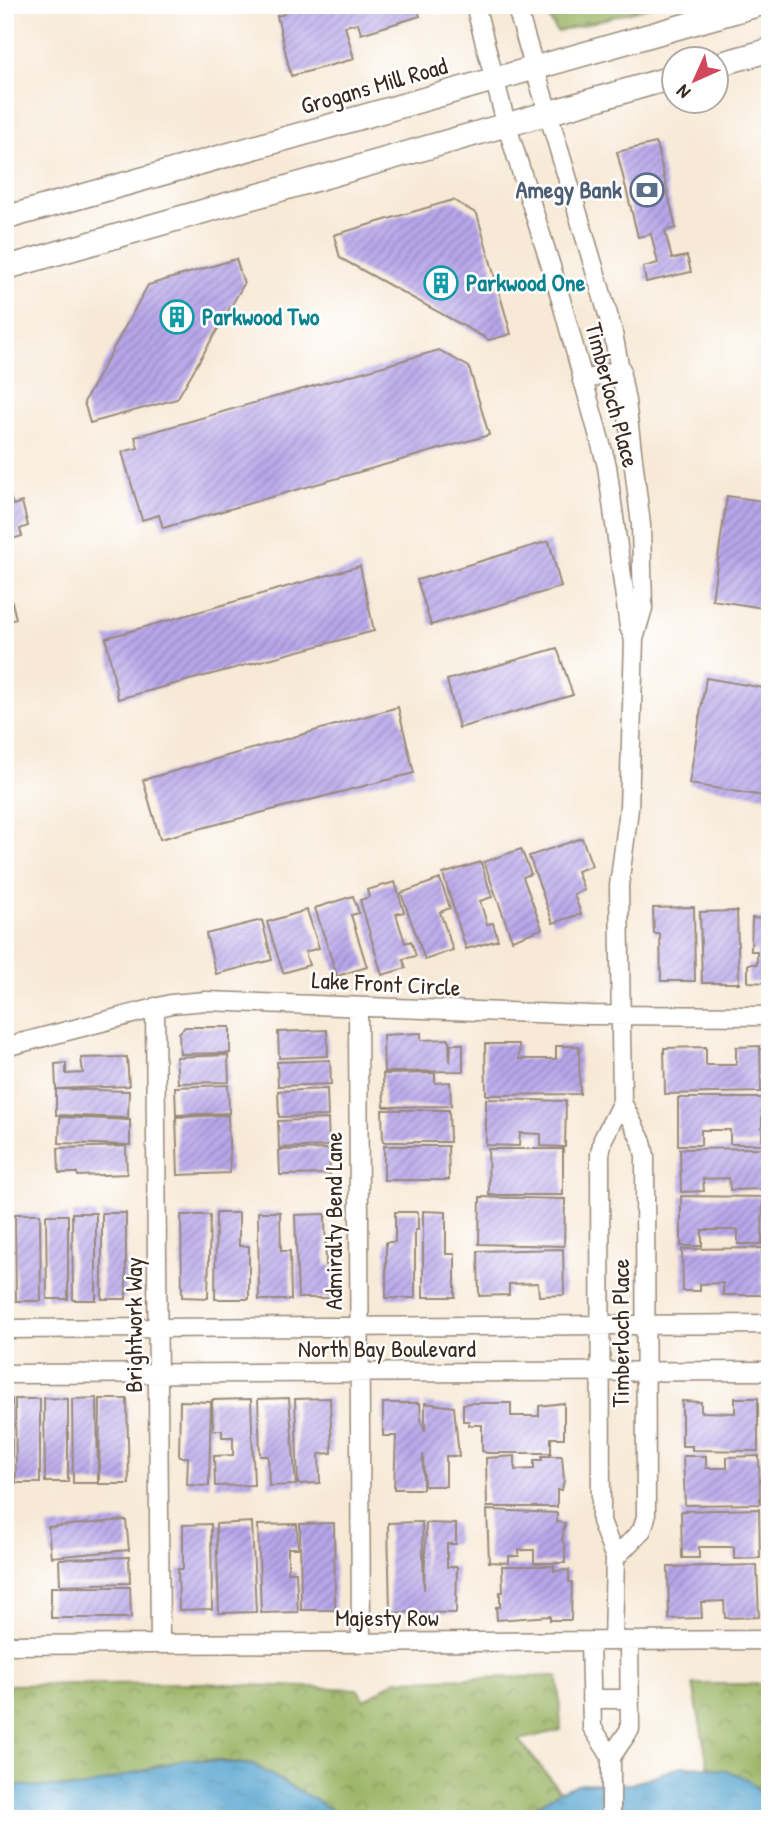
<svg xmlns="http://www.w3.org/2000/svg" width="775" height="1824" font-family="'Patrick Hand',sans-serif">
	<defs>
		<pattern id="forest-crowns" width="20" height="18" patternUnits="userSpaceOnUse" patternTransform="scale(1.75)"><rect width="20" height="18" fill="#9cb566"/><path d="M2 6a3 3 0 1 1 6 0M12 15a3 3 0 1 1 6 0" fill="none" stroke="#809353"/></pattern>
		<pattern id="water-ripples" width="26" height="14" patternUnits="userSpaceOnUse" patternTransform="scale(1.75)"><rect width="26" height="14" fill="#53a3ce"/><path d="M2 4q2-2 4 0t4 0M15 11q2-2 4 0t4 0" fill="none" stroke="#4685a7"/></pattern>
		<pattern id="building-hatch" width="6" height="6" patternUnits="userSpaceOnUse" patternTransform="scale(1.75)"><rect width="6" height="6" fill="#b7a6ea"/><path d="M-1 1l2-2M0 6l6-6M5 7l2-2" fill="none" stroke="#9687bd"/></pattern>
	</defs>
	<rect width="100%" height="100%" fill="#fff"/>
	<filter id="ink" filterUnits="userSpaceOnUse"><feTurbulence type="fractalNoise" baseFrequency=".0143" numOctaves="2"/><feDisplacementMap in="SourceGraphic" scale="14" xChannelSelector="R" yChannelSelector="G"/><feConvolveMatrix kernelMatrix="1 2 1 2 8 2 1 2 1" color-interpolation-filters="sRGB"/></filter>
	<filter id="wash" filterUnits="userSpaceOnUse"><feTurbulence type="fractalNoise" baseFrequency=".00686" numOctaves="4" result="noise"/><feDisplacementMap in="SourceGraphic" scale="28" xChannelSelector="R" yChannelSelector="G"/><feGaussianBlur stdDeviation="1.57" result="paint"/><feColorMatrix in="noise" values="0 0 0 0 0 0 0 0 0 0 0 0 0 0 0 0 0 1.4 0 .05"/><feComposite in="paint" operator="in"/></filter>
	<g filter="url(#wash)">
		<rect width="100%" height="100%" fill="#f7e9d6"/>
		<path fill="url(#forest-crowns)" stroke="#6c7042" stroke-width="2" d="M541,5h115l-99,27z
			M558,1676l3,54 -42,10 41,51 -42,28h-170l-94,-54 -48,-6 -48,6 -23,10 -54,13 -76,-3v-100l193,-2 159,6 8,11 31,-20z
			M693,1684h77v117l-5,-1 -12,-16 -45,-18z"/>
		<path fill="url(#water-ripples)" stroke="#476676" stroke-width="2" d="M185,1759l69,6 94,54h-343v-34l76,3z
			M682,1766c22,0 55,3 72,19 6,6 7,13 16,16v18h-252l42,-28 21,-8 50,1z"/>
		<g id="blocks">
			<path fill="url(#building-hatch)" d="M282,5h134l4,11 -59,18 -3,-11 -13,3 9,33 -63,17 -14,-60 7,-2z
				M656,143l20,85 -11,3 7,28 15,-3 4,16 -45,10 -3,-15 15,-4 -7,-29 -13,3 -21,-85z
				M453,200l24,14 34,120 -22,6 -149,-82 -6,-23z
				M236,259l8,25 -67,115 -87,24 -6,-21 64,-117z
				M439,350l30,17 20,68 -326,93 -4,-13 -17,5 -20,-68 16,-4 -3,-11z
				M10,496l3,9 9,-3 6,24 -8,3 2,7 -17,5v-44z
				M727,496l43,6v107l-58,-9z
				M549,541l12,46 -130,38 -14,-45z
				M360,566l14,65 -256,68 -12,-61z
				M12,602l4,17 -11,3v-19z
				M557,648l16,47 -114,33 -12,-48z
				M706,678l64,11v108l-81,-13z
				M398,707l16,66 -254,66 -17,-59z
				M582,838l10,28 -15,5 7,19 -10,4 7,20 -28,9 -24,-67z
				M521,849l10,25 -8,3 19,52 -30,11 -28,-78z
				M481,862l11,35 -12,4 7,23 6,-1 5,17 -32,9 -23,-75z
				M440,879l10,29 -10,4 13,38 -28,10 -24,-67z
				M395,882l9,30 -8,2 9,29 6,-2 5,15 -13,3 3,9 -24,7 -22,-75 9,-3 -2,-7z
				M353,896l6,17 -8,2 16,52 -30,9 -22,-68z
				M694,907l1,74h-34l-1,-47h-6l-1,-26z
				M307,910l12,38 -14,4 4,13 -26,8 -16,-51z
				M737,911l2,72h-37l-2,-71z
				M752,918l18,1v64l-22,-1v-18h9v-13h-6z
				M262,920l10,40 -56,14 -10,-40z
				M185,1027h45v26l-50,1 -1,-21z
				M327,1030l1,26 -49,2 -1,-26z
				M421,1033v7l28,-1 1,24 1,-19h12v27l-79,1 -1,-37z
				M485,1044h34v15h37v-13h23l1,48 -94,1z
				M760,1046l1,46 -96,2 -1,-46 42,-1v18h30v-18z
				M228,1055l1,27 -51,1 -2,-26z
				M127,1057l2,29 -73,3 -1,-25 11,-1v11l17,-1 -2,-15z
				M330,1060l1,24 -53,2 -1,-24z
				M435,1073v10l15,-1 1,24 -67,1 -1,-33z
				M228,1085l1,28 -53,2 -1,-28z
				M56,1089l73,2 -1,27 -72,-3z
				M327,1089l1,27 -49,1 -1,-26z
				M678,1098h84v46h-32v-14h-29v15h-23z
				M486,1099l80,2 -1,46 -24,-1v-12l-21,-1 -1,13 -33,-1z
				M382,1110h67l1,32h-67z
				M228,1115l2,58 -52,2 -2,-58z
				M60,1117l70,3v25l-71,-2z
				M328,1119l1,27 -50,2 -1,-27z
				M126,1146l1,28 -49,2 -1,-3h-18l-1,-25z
				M384,1146h64l1,34h-65z
				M761,1148l2,41 -33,1 -1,-12 -26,1 1,12 -23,1 -1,-43z
				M329,1149l1,25 -50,1 -1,-25z
				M488,1149h75v46h-74z
				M681,1196l82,1 -1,47h-24v-14h-36v16h-21z
				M480,1197l85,2 -1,47 -85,-2z
				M423,1211l23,1v42h9v43h-32z
				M258,1212h22l1,39h9l1,49h-32z
				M395,1212h23v18h-3v68h-29v-56h9z
				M72,1213h24v87h-23z
				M102,1213h24v86h-24z
				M216,1213h23v33h10v53h-34z
				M15,1214h25l1,87h-25z
				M325,1214l1,52 6,-1v33h-34l-3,-83z
				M5,1215h6v85h-6z
				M46,1215h22v84h-21z
				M181,1215h29l-2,83 -26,-1z
				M762,1248l1,47h-40v-12l-23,1v7h-17l-1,-42z
				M563,1249l1,46 -25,1 -1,-13 -29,1v11l-30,1 -1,-45z
				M44,1398l24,1v83h-23z
				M97,1398l1,85h-25l-1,-84z
				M289,1398l7,87 -27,1 -1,-30h-8l-2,-57z
				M330,1398l2,55 -13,1 1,29 -22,1 -3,-85z
				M735,1398h23v53l-66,-1v-4h-10v-45l19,1v10l34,1z
				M5,1399h7v86h-7z
				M15,1399h25v84h-24z
				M100,1399h27l2,85h-30z
				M251,1399l3,86 -39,1 -1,-30 19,-1v-18h-11v-7h-9l-1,-30z
				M180,1401l31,1 -2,84 -22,-1 1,-28h-9z
				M383,1403h37l1,18 4,10v-28l29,4 5,49h-13v30h-22l-1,-32v35h-29l2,-53h-13z
				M471,1403h40v13h28v-10l25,-3v35h-13v15h-64l-5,-2v-26h-13v-4h-6v-17z
				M515,1456v14l19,-1v-9h8v-4h20l2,24 -2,10h-5v17h-70l-1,-49z
				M683,1456h23v12h21v-11l32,-1 1,48 -75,1z
				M759,1509l1,49 -26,1v-12h-35v11h-17l-1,-47z
				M487,1510l70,3v9l8,1 -3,17 3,6v17h-31v-13h-15v6h-10v7l-20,-1z
				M126,1520l3,30 -78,7 -3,-30z
				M252,1522l4,90 -37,1 -3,-89z
				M422,1522l2,68 2,-67 30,1v20h-9v23h10l-1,46 -66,-1 -2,-89z
				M334,1523l1,87h-34l-1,-86z
				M211,1524l1,85 -33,1 -1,-41h5v-44z
				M297,1524l1,24h-10v24h8l2,40 -37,1 -3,-88z
				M129,1557l1,26 -70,2 -1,-26z
				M757,1565l2,52 -34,1 -1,-17 -23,1 1,16 -33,1 -1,-52z
				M502,1566h52v5l15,-1v12h3l-1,38h-21v-4l-53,4 -1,-13h4v-15h3z
				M51,1587h79l1,31h-80z"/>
		</g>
	</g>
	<g filter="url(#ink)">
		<use href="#blocks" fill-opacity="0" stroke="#998a7a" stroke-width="2"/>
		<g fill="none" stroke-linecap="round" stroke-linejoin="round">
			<defs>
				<path id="minor" d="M475,5l31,118 52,166 49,177 22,161 5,12
					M516,5l96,323 14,73 15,124 2,83 -9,31 -5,170 -10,77 3,216 20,40 3,14 1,361 -4,13 -27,28
					M582,381l39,-12
					M155,1007l5,635
					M358,1008l3,635
					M5,1047l166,-43 35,-3 383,14 181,1
					M5,1329l765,-5
					M5,1374l765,-3
					M590,1641l2,86 19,30v62
					M613,1641l2,-83 -14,-37 -1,-367 3,-15 19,-37
					M5,1645l765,-5
					M591,1699h39
					M611,1757l19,-28 -1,-88"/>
				<path id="major" d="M716,65l54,-15
					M5,218l752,-213
					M5,268l669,-191"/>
			</defs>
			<use href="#minor" stroke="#998a7a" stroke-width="21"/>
			<use href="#major" stroke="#998a7a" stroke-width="26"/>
			<use href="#minor" stroke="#fff" stroke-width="18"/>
			<use href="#major" stroke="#fff" stroke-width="23"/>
		</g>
	</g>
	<defs>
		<symbol id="bank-ring" viewBox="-11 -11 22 22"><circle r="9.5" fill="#fff" stroke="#5c6f8a" stroke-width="1.5"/><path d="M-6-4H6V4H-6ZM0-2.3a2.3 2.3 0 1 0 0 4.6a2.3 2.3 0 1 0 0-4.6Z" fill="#5c6f8a"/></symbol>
		<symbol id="building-ring" viewBox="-11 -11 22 22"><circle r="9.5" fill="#fff" stroke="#0f9aa8" stroke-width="1.5"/><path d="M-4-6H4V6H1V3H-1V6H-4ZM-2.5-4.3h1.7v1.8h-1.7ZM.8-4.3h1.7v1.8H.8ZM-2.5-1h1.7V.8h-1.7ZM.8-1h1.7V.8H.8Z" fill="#0f9aa8"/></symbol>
	</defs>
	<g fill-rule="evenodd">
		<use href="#bank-ring" x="628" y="171" width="38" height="38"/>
		<use href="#building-ring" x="422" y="264" width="38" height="38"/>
		<use href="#building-ring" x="158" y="298" width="38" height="38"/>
	</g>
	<g text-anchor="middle" stroke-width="5" stroke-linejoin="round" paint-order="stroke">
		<g font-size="24" fill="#3b2a1e" stroke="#fff">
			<text transform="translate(374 86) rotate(-16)" y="8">Grogans Mill Road</text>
			<text transform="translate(612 395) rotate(75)" y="8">Timberloch Place</text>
			<text transform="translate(386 984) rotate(3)" y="8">Lake Front Circle</text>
			<text transform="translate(334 1221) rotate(-90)" y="8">Admiralty Bend Lane</text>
			<text transform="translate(134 1325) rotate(-90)" y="8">Brightwork Way</text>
			<text transform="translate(621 1333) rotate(-90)" y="8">Timberloch Place</text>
			<text x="387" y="1357">North Bay Boulevard</text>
			<text x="387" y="1626">Majesty Row</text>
		</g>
		<g font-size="24" font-weight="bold" fill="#4e5e75" stroke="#fff" text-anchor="end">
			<text x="622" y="198">Amegy Bank</text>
		</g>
		<g font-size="24" font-weight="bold" fill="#0d838f" stroke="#fff" text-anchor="start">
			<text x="466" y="291">Parkwood One</text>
			<text x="202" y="325">Parkwood Two</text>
		</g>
	</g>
	<rect width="775" height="1824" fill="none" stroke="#fff" stroke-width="28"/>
	<g transform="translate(695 80) rotate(225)"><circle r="33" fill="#ffffff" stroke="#b1aaa5" stroke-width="2"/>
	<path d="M0-5L12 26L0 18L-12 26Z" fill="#d1495b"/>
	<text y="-10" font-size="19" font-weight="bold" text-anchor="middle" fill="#3b2a1e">N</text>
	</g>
</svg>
